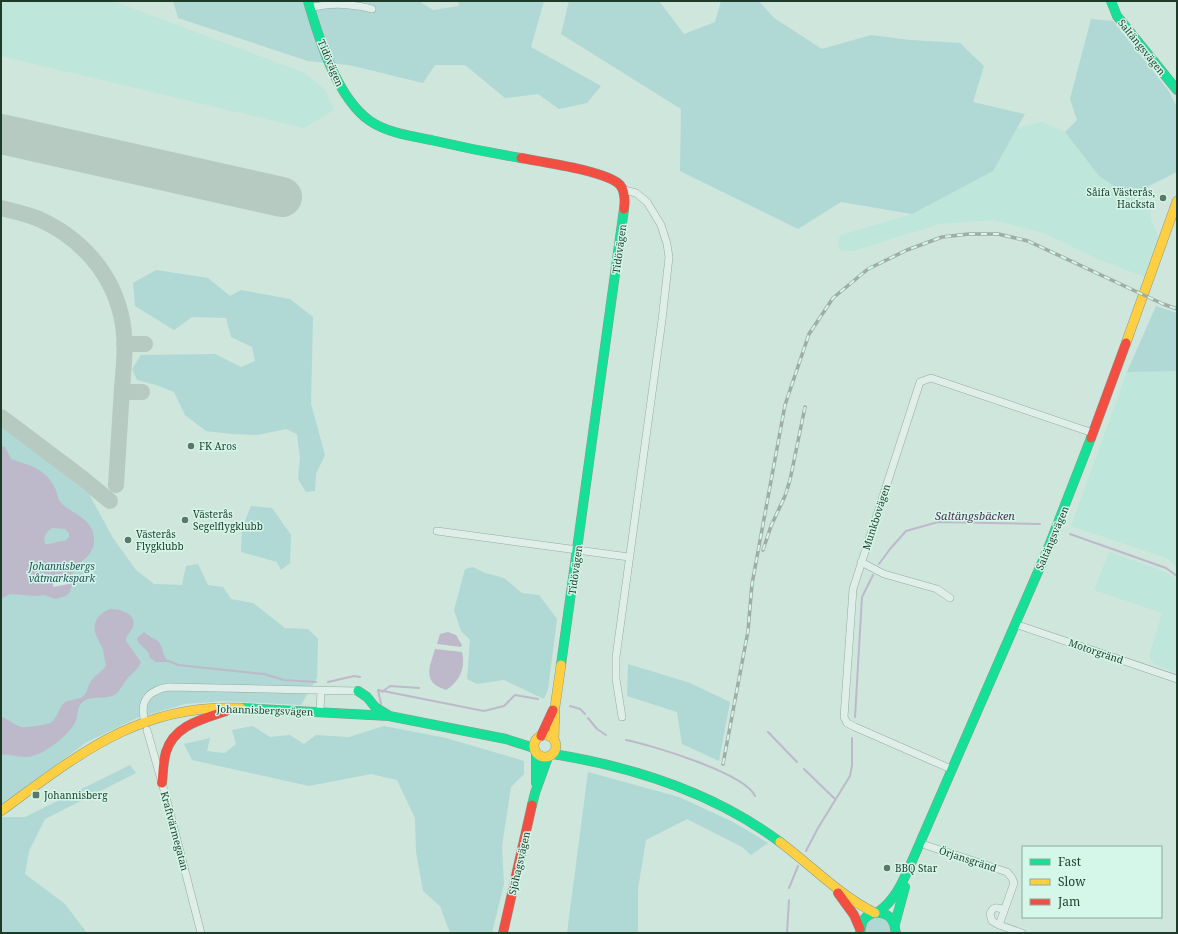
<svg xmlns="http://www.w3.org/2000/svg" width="1178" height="934" font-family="'Noto Serif',serif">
	<rect width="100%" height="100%" fill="#cee6dc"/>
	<path fill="#bee6da" d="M1,1h112l192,72 20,17 9,20 -30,18 -303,-72z
		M1042,122l23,10 34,44 30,20 20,-10 2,34 8,18 -14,39 -47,-18 -54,-26 -51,-13 -54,4 -86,27 -13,-1 -2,-3v-6l3,-6 71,-21 81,-43 24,-43z
		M1177,371v196l-10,-9 -96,-32 56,-154z
		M1109,552l55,19 13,10v92l-23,-9 -5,-8 13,-43 -68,-23z"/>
	<path fill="#b0d8d4" d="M173,1h246l14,9 26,-4 -1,-5h86l-13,46 70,39 -14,17 -28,6 -21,-15 -33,4 -40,-33h-30l-12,18 -74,-18 -41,-4 -130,-43z
		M569,1h90l25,33 31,-12 6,-21h38l15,17 48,31 49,-14 39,5 50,3 24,23 -11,36 52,12 -32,57 -81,43 -71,-12 -43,27 -118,-58 1,-62 -120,-75z
		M1091,19l22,2 55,69 9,17v65l-48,24 -30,-20 -34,-44 12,-12 -7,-21z
		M156,270l52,8 22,18 11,-6 49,9 23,18 -2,87 14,51 -9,19 -1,17 -9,1 -8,-13 2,-21 -3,-24 -11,-5 -29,6 -25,-1 -26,-3 -21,-16 -11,-23 -18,-7 -19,-5 -5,-11 9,-14 74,-1 26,13 14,-6 -3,-14 -21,-10 -5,-19 -34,-1 -18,13 -39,-24 -2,-23z
		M1156,306l21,7v58l-50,1z
		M1,425l88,69 24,44 23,32 18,14 28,1 4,-19 12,-2 10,21 15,2 8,12 22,4 32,25 23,1 10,10 -1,39 -16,27 -76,-4 -40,3 -48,14 -52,25 -84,64z
		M251,506l21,2 19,27 -1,28 -9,7 -4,-8 -36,-10 1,-23z
		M473,567l12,6 19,5 18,15 17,2 18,24 -9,70 -4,10 -40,-19 -27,4 -10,-5 3,-39 -9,-9 -7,-21 11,-41z
		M628,664l62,19 40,19 -11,59 -37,-17 -5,-32 -50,-16z
		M253,726l17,11 20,-2 14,9 12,-9 33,2 35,-11 62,12 78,23v13l-13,13 -9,59 2,38 -12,49h-42l-10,-27 -17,-15 -7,-39 -1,-34 -18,-38 -26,-6 -62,12 -117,-26 -8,-16 26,-6 -3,13 18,2 11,-9 -4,-14z
		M130,765l6,8 -91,46 -16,32 -4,23 40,30 22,29h-86v-116h24z
		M588,772l91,25 54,25 35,21 -17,12 -9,-8 -55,-28 -41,21 -8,49v44h-71z
		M879,917c9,4 11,6 12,16h-27c1,-11 4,-14 15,-16z"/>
	<path fill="#beb9ca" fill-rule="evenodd" d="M1,446l4,1 6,12c19,7 32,8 43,27 4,7 3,14 9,19 6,5 13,8 18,12 14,9 18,27 6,40 -4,4 -10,7 -14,12l-1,16 -2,7 -4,4 -11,3 -10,-4 -9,1 -26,-2 -9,5zM52,528l13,1 4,4v4l-4,4c-7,-1 -12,4 -20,3l-1,-6 3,-6z
		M110,609c9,0 27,4 23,17 -1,6 -7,8 -7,15l15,21c-3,8 -9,11 -14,17 -6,7 -8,17 -19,18 -9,2 -16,-1 -24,4 -8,5 -5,14 -9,22 -7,13 -34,35 -50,34 -10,0 -12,-3 -24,-2v-38c8,2 13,8 20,10 6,1 23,-2 29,-4 8,-5 8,-14 14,-20 5,-4 12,-3 18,-6 6,-4 5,-10 9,-16 4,-6 11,-9 15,-15 -1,-5 -2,-11 -3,-16 -2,-6 -5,-10 -7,-15 -5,-12 3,-22 14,-26z
		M144,632c4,4 10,6 14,9 6,6 3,15 11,20v1h-13l-6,-4 -2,-6 -10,-10 -1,-4z
		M448,632l8,3 6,10 -1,2 -24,-3 3,-10z
		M435,649l27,3c4,16 -3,30 -16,38 -25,-8 -16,-23 -11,-41z"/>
	<path fill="#cee6dc" d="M74,579v4l-21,4v-6z"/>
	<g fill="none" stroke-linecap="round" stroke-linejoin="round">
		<path stroke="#beb9ca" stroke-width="2" d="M1070,534l96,34 11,8
			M879,564l11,-15 16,-18 32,-9 102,2
			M169,661l9,4 86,9 20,6 32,2
			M328,682l26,-6 6,1
			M378,690l106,21 20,-5 11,-11 23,4
			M378,690l3,14
			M382,692l8,-6 29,2
			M570,706l10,3 5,5
			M855,717l7,-120 11,-22
			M588,718l9,11 9,6
			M768,732l29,30
			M626,740c25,5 119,33 129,56
			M804,769l31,30
			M806,851l12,-23 32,-52 2,-11v-27
			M789,888l9,-22
			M787,933l2,-33"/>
		<path stroke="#b6cac1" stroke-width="16" d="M1,208c12,3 26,6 38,11 40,18 72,52 82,96 6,24 3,49 1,73 -2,32 -4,64 -6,97
			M124,344h21
			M122,392h20
			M1,417l81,61 28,23"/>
		<path stroke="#b6cac1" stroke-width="40" d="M1,134l281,63"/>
		<defs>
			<path id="street" d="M310,8c14,-4 31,-5 47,-2 5,0 9,2 15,3
				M437,531l192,26
				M861,562l23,12 53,15 13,9
				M1015,624l162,55
				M320,711l1,-20
				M622,717l-6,-38v-22l46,-337 7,-63 -2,-13 -6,-19 -14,-23 -11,-9 -12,-3
				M144,718c-4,-20 7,-28 25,-31l189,4
				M147,730l19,67 35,136
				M951,769l-96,-42 -8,-4 -3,-6 9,-128 67,-207 11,-4 162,55
				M919,843l88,29 5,6 2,5 -15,42 23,8
				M999,925l-7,-4 -2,-7c3,-8 7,-7 14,-4"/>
			<path id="fast" d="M308,1c11,38 29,97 62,120 18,12 41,15 61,19 30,7 60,13 90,18
				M1111,1l6,15 60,74
				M561,665l63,-456
				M358,691l9,6 8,10 13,8
				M241,708l148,8 117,23 28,9
				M536,753v30
				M553,754c81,13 160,38 227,88
				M532,805l3,-12 13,-36
				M878,912c16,-11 23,-27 31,-44l138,-317 44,-113
				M895,924l10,-37
				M860,933c1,-5 1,-11 5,-15 9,-9 25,-6 29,6 1,2 1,6 2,9"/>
			<path id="slow" d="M1126,343l51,-142
				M534 746a11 11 0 1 1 22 0a11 11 0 1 1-22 0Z
				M554,740l1,-33 6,-42
				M1,811c77,-56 139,-108 240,-103
				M780,842c32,24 59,53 95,71"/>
			<path id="jam" d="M521,158c21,4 86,13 99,27 5,6 5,16 4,24
				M1091,438l35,-95
				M541,736l12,-26
				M162,783c1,-10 1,-21 4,-31 8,-27 37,-33 60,-41
				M838,893l16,22 6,14
				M503,933l29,-128"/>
		</defs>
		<use href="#street" stroke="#96aba1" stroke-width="8"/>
		<use href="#fast" stroke="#879b91" stroke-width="10"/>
		<use href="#slow" stroke="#879b91" stroke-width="10"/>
		<use href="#jam" stroke="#879b91" stroke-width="10"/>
		<use href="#street" stroke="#dfeee8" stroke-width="7"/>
		<use href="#fast" stroke="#16e098" stroke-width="9"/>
		<use href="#slow" stroke="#ffcf43" stroke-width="9"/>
		<use href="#jam" stroke="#f24e42" stroke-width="9"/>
		<defs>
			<path id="rail" d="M763,550l8,-24 14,-30 5,-16 15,-73
				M723,764l25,-133 4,-47 33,-179 24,-71 24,-36 35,-29 39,-19 35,-13 27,-3h29l30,7 135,63 14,5"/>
		</defs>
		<use href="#rail" stroke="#9fada6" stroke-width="3.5"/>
		<use href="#rail" stroke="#d4f7e9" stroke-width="2" stroke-dasharray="6" stroke-linecap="butt"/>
	</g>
	<g fill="#5c7668" stroke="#d4f7e9" stroke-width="1.5">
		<circle cx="1163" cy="198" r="4"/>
		<circle cx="191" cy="446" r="4"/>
		<circle cx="185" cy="520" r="4"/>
		<circle cx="128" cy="540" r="4"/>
		<rect x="32" y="791" width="8" height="8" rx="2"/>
		<circle cx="887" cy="868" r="4"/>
	</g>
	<g text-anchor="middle" stroke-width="3" stroke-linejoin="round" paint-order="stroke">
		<g font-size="10" fill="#1e3a29" stroke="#d4f7e9">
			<text transform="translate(1142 47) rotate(51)" y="4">Saltängsvägen</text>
			<text transform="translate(331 63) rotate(67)" y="4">Tidövägen</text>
			<text transform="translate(619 249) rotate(-82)" y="4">Tidövägen</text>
			<text transform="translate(876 517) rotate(-72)" y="4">Munkbovägen</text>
			<text transform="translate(1052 538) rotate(-67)" y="4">Saltängsvägen</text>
			<text transform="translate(575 570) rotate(-82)" y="4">Tidövägen</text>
			<text transform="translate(1096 651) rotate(19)" y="4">Motorgränd</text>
			<text transform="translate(265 710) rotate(2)" y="4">Johannisbergsvägen</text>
			<text transform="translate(175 831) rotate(75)" y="4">Kraftvärmegatan</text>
			<text transform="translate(968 859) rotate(18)" y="4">Örjansgränd</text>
			<text transform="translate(519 863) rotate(-77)" y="4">Sjöhagsvägen</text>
		</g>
		<g font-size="10" fill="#1e3a29" stroke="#d4f7e9" text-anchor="start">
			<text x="1155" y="196" text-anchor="end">Såifa Västerås,<tspan x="1155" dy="12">Hacksta</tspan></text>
			<text x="199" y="450">FK Aros</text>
			<text x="193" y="518">Västerås<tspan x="193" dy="12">Segelflygklubb</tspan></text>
			<text x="136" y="538">Västerås<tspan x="136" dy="12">Flygklubb</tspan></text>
			<text x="44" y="799">Johannisberg</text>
			<text x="895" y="872">BBQ Star</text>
		</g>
		<g font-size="10" font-style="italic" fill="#245057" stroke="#d4f7e9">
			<text x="62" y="570">Johannisbergs<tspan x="62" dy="12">våtmarkspark</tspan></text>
		</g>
		<g font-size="11" font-style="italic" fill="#532d5a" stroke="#d4f7e9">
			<text x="975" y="520">Saltängsbäcken</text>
		</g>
	</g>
	<rect width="1178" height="934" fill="none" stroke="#1e3a29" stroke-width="4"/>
	<rect x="1022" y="846" width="140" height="72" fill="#d4f7e9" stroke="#8bab9c"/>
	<rect x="1030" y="859" width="20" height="6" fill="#16e098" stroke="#8bab9c"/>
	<text x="1058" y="866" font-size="12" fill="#1e3a29">Fast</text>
	<rect x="1030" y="879" width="20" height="6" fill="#ffcf43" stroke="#8bab9c"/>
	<text x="1058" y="886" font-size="12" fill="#1e3a29">Slow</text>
	<rect x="1030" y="899" width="20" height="6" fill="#f24e42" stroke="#8bab9c"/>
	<text x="1058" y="906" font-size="12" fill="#1e3a29">Jam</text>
</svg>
